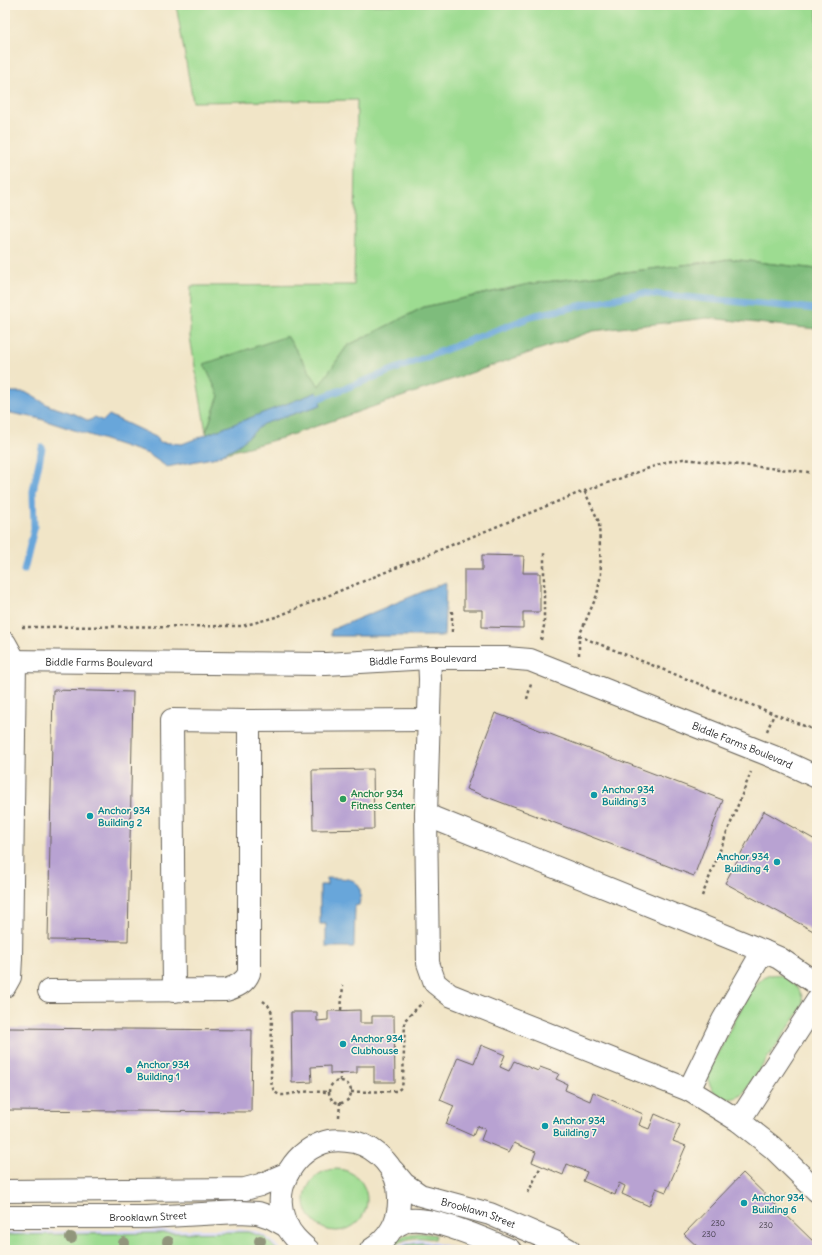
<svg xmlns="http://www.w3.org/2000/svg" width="822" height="1255" font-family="Delius,sans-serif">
	<rect width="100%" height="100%" fill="#fcf5e5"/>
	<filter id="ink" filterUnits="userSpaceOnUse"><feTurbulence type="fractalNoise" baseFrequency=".025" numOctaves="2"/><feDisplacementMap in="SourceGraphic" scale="8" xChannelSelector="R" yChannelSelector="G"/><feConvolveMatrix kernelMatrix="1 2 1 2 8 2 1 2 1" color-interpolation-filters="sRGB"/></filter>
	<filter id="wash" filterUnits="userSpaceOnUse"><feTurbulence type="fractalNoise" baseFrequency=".012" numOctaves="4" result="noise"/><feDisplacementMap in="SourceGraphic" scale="16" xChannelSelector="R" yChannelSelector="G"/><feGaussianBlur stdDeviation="0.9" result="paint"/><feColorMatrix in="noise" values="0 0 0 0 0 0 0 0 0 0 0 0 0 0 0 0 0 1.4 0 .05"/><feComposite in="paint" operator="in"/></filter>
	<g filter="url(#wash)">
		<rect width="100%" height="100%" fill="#f1e5c7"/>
		<path fill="#d6d8f8" d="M206,1229h33l17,2 9,4 10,8 6,7h-276v-18z
			M421,1239l21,5 20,6h-71l13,-8z"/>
		<path fill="#9ddc91" stroke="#5c7c56" d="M176,5h641v264l-86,-10 -202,25 -105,23 -77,39 -28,41 -32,-51 -68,60 -13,36 -16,-95 1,-51 163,-1 3,-185 -164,2z
			M770,975c3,0 6,-1 9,0 11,3 24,15 24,27 0,3 -2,6 -3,9l-58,84c-18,10 -31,-1 -35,-19l23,-47 23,-42 10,-9z
			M305 1200a31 31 0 1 1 62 0a31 31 0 1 1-62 0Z
			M248,1232l16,5 13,13h-272v-15z
			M420,1233l16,2 -1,4c-20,-3 -31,-2 -47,11 11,-13 14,-16 32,-17z
			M422,1243l27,6 2,1h-55l11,-5z"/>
		<path fill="#7ebc7b" stroke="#4d6c4c" d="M731,259l86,10v60l-110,-11 -114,13 -311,107 -64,17 -12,-23 13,-36 -15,-32 83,-28 32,50 28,-40 77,-39 105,-23z"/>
		<path fill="#68a6da" stroke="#42617b" d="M5,391l3,1h17l25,14 25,8 14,7 6,-4 8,4 6,-6 49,23 1,4 23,2 135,-52 4,13 -58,19 -24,21 -22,12 -50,10 -19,-13 -111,-36 -32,-6z
			M446,582l-2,54h-113v-6z
			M327,878c11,1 29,-3 33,11 1,4 0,11 -1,16l-4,1 -1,41h-28v-23h-6v-39h7z"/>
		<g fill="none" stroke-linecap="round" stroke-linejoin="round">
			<path stroke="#68a6da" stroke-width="7" d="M312,401l224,-86 105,-22 176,16
				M24,570l10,-41 -1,-38 9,-43"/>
		</g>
		<g id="blocks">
			<path fill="#b8a2d2" d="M482,555l42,1 -1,17h17v39h-17v16l-41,-1v-17h-18v-40h18z
				M53,690l80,2 -5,249 -80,-1z
				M495,713l228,87 -29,76 -228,-87z
				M373,769l1,60 -61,1 -1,-60z
				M764,811l53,30v92l-92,-50z
				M360,1010v13h12v-7h22l1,66h-21v-16h-17v7l-27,1v-8l-19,1 1,15 -20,1 -1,-71h26v9l11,-1v-9z
				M7,1028l245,2 -1,82 -245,-2z
				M481,1045l24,10 -5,12 9,4 5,-10 24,10 2,-4 19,7 -3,5 11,5 -2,6 25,11 3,-9 50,22 -4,11 10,4 6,-15 25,11 -7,16 13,5 -20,46 -10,-4 -7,18 -27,-12 3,-8 -6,-3 -4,12 -32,-14 4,-9 -20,-8 -4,11 -31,-13 4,-10 -22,-9 -5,9 -28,-12 4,-11 -8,-3 -4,10 -27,-12 8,-18 -14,-6 18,-43 16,6z
				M743,1173l74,72v5h-116l-17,-16z"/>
		</g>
	</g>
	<g filter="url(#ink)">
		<use href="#blocks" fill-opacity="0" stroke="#676258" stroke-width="1"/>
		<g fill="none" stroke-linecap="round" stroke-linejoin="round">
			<defs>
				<g id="minor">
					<path d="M5,643l10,18 -4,297 -1,19 -5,9"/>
					<path d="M429,658l1,21 -4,136 2,148 7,20 15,12 239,95 50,31 33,26 45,44"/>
					<path id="s1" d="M5,661l321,3 103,-6h77l24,2 244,97 43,20"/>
					<path d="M426,815l337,136 16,7 38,26"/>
					<path d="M49,991l177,-1c10,-3 19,-7 23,-17v-252"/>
					<path d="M174,991l-2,-271 77,1 179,-1"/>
					<path d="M689,1090l34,-70 40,-69"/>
					<path d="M739,1121l78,-120"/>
					<path id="s2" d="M394,1172l10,12 16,11 70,19 65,28 14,8"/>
					<path d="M5,1191l240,-2 15,-4 28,-12"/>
					<path id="s3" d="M5,1217h142l92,-5 19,1 12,4 18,10"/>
					<path d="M393,1228c5,-3 10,-7 17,-8 24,-3 77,20 100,30"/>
					<path d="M308,1250c-9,-8 -18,-16 -23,-28 -13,-32 6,-67 37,-79 10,-4 22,-3 33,-1 11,3 22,10 30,19 9,10 14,22 14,36 1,22 -9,41 -28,53"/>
				</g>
			</defs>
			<use href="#minor" stroke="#676258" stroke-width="24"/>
			<path stroke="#676258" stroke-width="2.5" stroke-dasharray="3 3" stroke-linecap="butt" d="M452,611v23
				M22,627l220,-1 34,-9 300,-123 90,-32 17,-3 134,14
				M579,636l238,95
				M541,640l3,-14v-73
				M579,655v-19l18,-41 4,-21 -2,-52 -15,-32
				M527,699l4,-15
				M767,731l7,-17
				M702,896l49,-124
				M263,1001l5,4 4,8 -1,66c2,23 15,15 30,13 10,-1 19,0 29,0
				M341,1010l2,-25
				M340,1081v-8
				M329 1092a11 11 0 1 1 22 0a11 11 0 1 1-22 0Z
				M351,1092l46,-1 5,-4 1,-7 2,-60 18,-18
				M339,1117l1,-15
				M528,1193l13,-27"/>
			<use href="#minor" stroke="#fff" stroke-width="22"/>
		</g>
		<g fill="#91967c">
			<circle cx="71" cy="1238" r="6"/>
			<circle cx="260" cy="1241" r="6"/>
			<circle cx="168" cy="1242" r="6"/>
			<circle cx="124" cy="1243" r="6"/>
		</g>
	</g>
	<g fill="#0f9aa8" stroke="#fcf5e5" stroke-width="1.5">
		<circle cx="594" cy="795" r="4"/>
		<circle cx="90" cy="816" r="4"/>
		<circle cx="777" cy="862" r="4"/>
		<circle cx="343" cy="1044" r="4"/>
		<circle cx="129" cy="1070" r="4"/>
		<circle cx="545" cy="1126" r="4"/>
		<circle cx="744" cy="1203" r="4"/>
	</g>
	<circle fill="#2e9e5b" stroke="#fcf5e5" stroke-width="1.5" cx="343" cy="799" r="4"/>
	<g text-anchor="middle" stroke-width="3" stroke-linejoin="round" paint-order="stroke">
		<g font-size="8" fill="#433e4a">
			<text x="718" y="1226">230</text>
			<text x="766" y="1228">230</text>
			<text x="709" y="1237">230</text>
		</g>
		<g font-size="10" fill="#1c1c1c" stroke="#fcf5e5">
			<text dy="4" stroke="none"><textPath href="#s1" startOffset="418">Biddle Farms Boulevard</textPath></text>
			<text dy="4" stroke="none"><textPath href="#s1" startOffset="94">Biddle Farms Boulevard</textPath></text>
			<text dy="4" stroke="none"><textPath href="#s1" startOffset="754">Biddle Farms Boulevard</textPath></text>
			<text dy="4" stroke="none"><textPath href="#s2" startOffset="96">Brooklawn Street</textPath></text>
			<text dy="4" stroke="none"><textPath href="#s3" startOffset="143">Brooklawn Street</textPath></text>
		</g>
		<g font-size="10" font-weight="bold" fill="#0d838f" stroke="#fcf5e5" text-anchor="start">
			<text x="602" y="793">Anchor 934<tspan x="602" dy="12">Building 3</tspan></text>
			<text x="98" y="814">Anchor 934<tspan x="98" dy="12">Building 2</tspan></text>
			<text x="769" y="860" text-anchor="end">Anchor 934<tspan x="769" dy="12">Building 4</tspan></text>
			<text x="351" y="1042">Anchor 934<tspan x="351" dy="12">Clubhouse</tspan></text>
			<text x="137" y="1068">Anchor 934<tspan x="137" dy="12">Building 1</tspan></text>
			<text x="553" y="1124">Anchor 934<tspan x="553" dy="12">Building 7</tspan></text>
			<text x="752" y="1201">Anchor 934<tspan x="752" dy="12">Building 6</tspan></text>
		</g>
		<g font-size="10" font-weight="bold" fill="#27864d" stroke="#fcf5e5" text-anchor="start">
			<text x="351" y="797">Anchor 934<tspan x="351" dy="12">Fitness Center</tspan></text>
		</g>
	</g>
	<rect width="822" height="1255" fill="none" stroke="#fcf5e5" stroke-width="20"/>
</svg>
